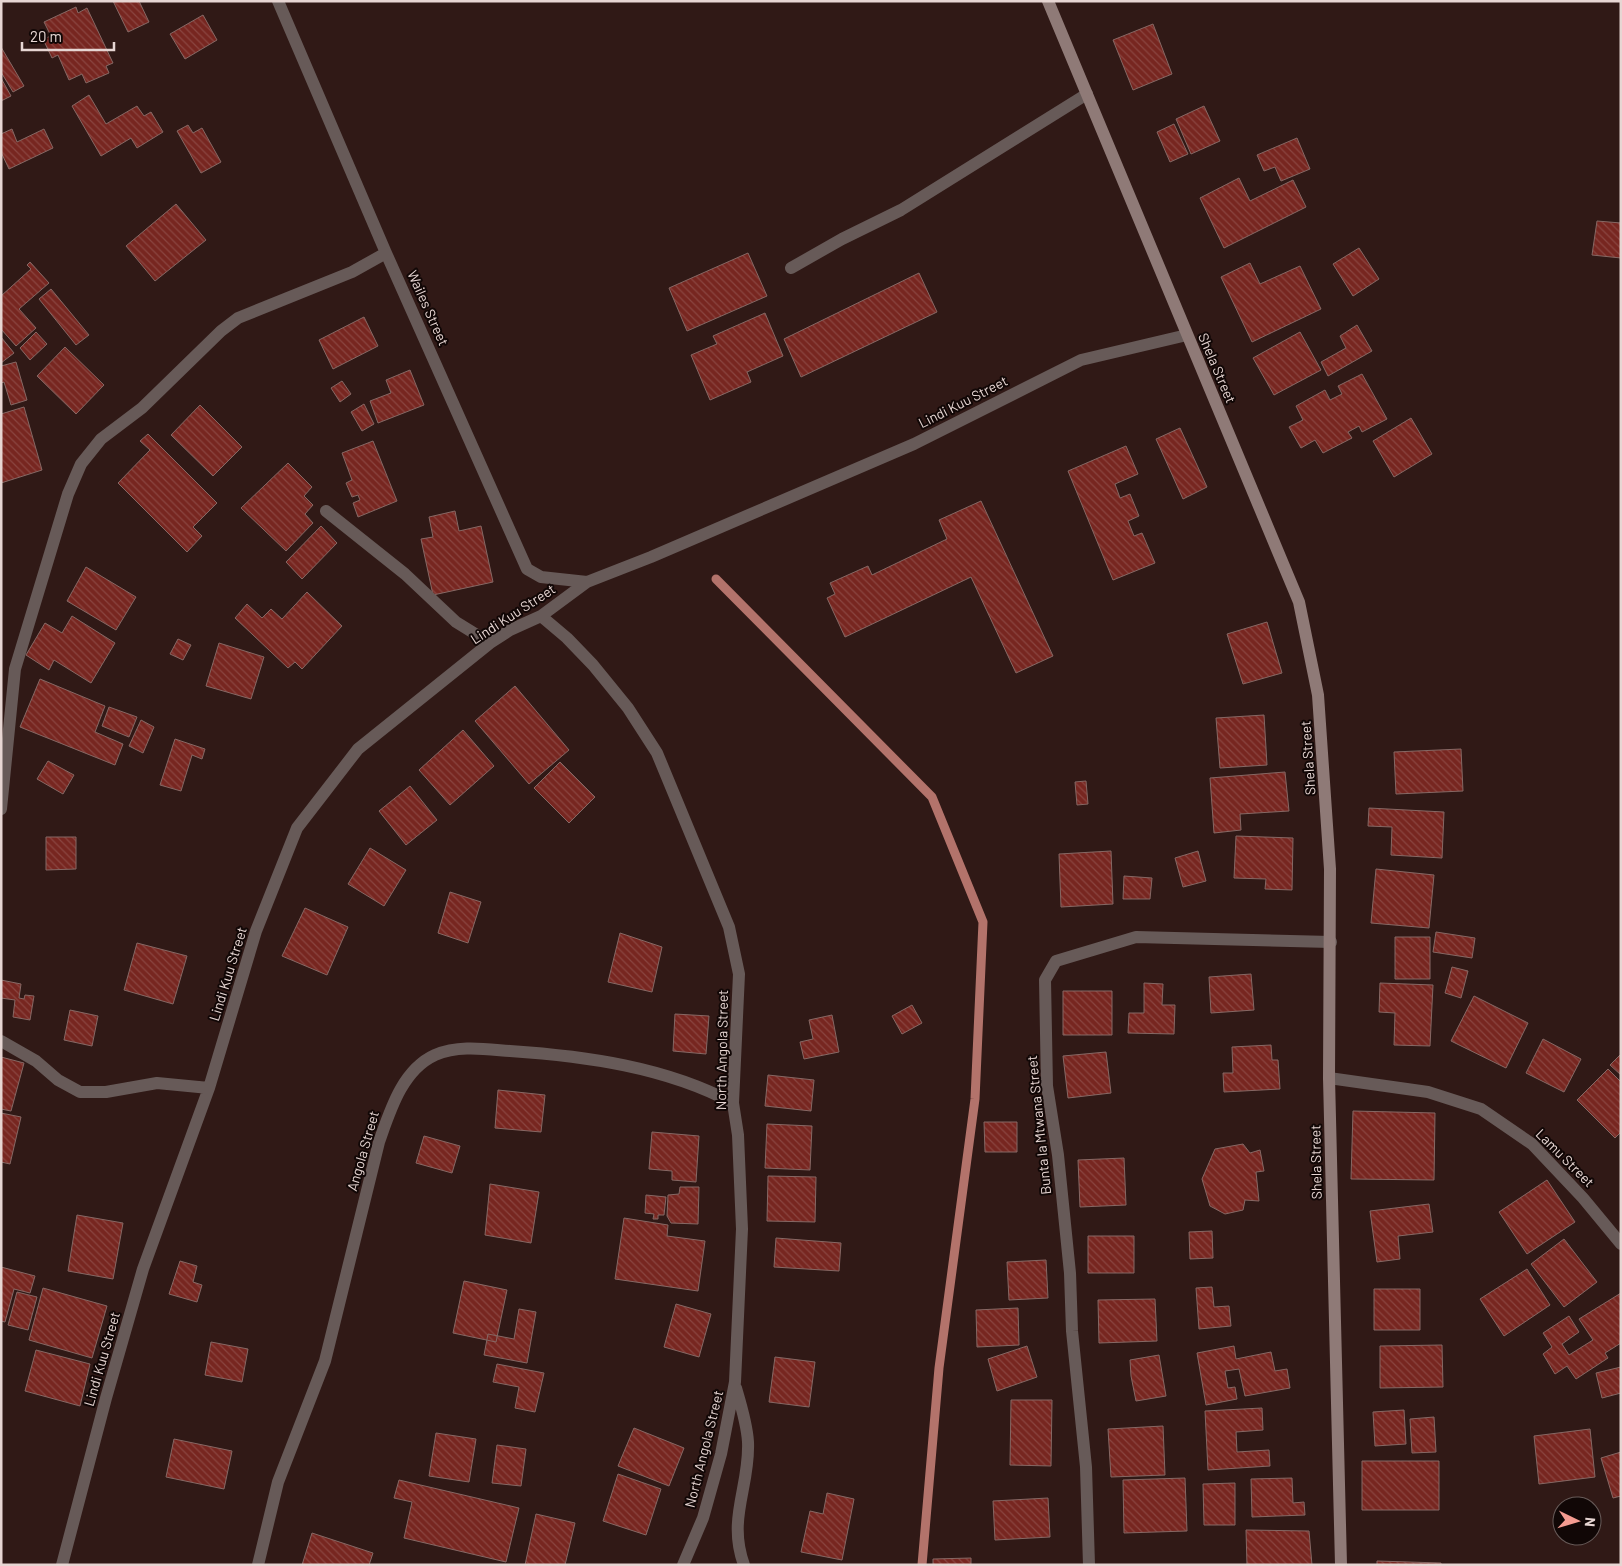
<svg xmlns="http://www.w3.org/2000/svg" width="1622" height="1566" font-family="Barlow,sans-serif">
	<defs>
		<pattern id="building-back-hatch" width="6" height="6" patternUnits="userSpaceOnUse" patternTransform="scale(1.25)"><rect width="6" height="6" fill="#772620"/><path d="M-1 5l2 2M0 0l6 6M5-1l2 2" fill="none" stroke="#8a4540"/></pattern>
	</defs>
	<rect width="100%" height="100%" fill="#301916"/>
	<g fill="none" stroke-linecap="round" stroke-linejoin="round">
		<path stroke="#b3736b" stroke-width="9" d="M716,579l216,218 51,125 -8,177 -36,269 -17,197"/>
	</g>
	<path fill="url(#building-back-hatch)" stroke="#866864" d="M113,1h26l10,21 -21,10z
		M76,7l2,6 9,-5 26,55 -7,3 3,7 -23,10 -4,-9 -13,6 -11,-25 -6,3 -9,-19 8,-3 -7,-14z
		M203,15l14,25 -32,19 -15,-25z
		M1153,24l19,50 -39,16 -20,-50z
		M1,47l23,39 -11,6 -12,-20z
		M1,78l10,18 -10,5z
		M89,95l17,29 31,-18 7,10 7,-4 12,20 -26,16 -6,-10 -30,18 -29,-50z
		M1204,106l16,35 -29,13 -15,-35z
		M1174,124l14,30 -18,8 -13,-30z
		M188,125l5,8 9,-5 19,34 -20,11 -24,-42z
		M12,129l5,13 27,-13 9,19 -44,21 -8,-17v-18z
		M1297,138l13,31 -29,12 -6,-14 -11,4 -7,-16z
		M1239,178l11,23 43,-21 13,27 -82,41 -24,-50z
		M176,204l30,36 -51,41 -29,-35z
		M1597,221l24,2v35l-29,-3z
		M1359,248l20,31 -26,17 -20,-32z
		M748,253l19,43 -80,35 -18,-43z
		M30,262l19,21 -30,26 17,19 -20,18 -15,-17v-33l30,-27 -4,-4z
		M1250,263l10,21 40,-18 21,43 -69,33 -31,-65z
		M919,273l18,39 -136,65 -17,-38z
		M51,289l38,46 -13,10 -37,-46z
		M765,313l18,43 -36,16 4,10 -41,18 -19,-45 26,-11 -4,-8z
		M364,317l14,29 -45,23 -14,-29z
		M1357,325l15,26 -44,25 -7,-14 25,-14 -6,-12z
		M36,332l11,12 -17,16 -10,-12z
		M1300,332l21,38 -47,25 -21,-37z
		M1,337l13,16 -13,10z
		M65,347l39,38 -28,29 -39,-38z
		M16,362l11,38 -16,5 -7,-23 -3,1v-17z
		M410,370l14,35 -46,18 -8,-22 21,-8 -5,-13z
		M1362,374l25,45 -25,13 -3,-6 -11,6 4,6 -29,15 -8,-13 -14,8 -12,-21 14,-7 -7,-14 29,-16 5,10 12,-6 -4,-8z
		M342,381l9,13 -11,8 -9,-14z
		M364,404l10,20 -12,7 -11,-19z
		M200,405l42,42 -29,29 -42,-41z
		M24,407l18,63 -41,13v-69z
		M1411,418l21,36 -38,23 -21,-36z
		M1180,428l27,59 -24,12 -27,-60z
		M148,434l69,69 -24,24 9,9 -15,16 -69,-69 32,-33 -10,-9z
		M373,441l24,60 -39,16 -5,-14 7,-3 -2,-5 -6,2 -6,-14 6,-3 -10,-27z
		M1126,446l12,28 -23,10 5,14 10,-4 9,22 -11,5 6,15 8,-3 13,30 -42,17 -45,-109z
		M288,463l24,24 -8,9 9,9 -8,9 8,9 -27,28 -45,-43z
		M981,501l72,155 -37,17 -45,-96 -126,60 -18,-39 8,-4 -5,-11 38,-17 4,9 75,-36 -8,-19z
		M455,511l4,20 22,-5 12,56 -60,13 -12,-56 12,-2 -4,-20z
		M321,526l16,17 -35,36 -16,-17z
		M86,567l50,30 -20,33 -49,-29z
		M307,592l35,34 -40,43 -7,-7 -7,6 -53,-50 12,-14 15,14 9,-9 11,10z
		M72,616l43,27 -24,40 -37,-23 -5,10 -23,-15 19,-32 17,10z
		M1267,622l15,51 -39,11 -16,-50z
		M178,639l13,6 -8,15 -13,-6z
		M219,643l45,14 -13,42 -45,-13z
		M40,679l65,27 -10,26 28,12 -8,21 -95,-38z
		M515,686l54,64 -40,34 -54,-63z
		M109,707l28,10 -8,20 -27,-11z
		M1264,715l3,50 -47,3 -4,-50z
		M141,720l13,7 -11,26 -14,-7z
		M463,730l31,36 -44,39 -31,-35z
		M175,739l30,10 -3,10 -10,-4 -11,36 -21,-6z
		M1461,749l2,42 -67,3 -2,-42z
		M48,761l26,14 -11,19 -26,-15z
		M560,762l35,35 -26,26 -35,-35z
		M1285,772l4,39 -49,3 1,16 -27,3 -4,-55z
		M1086,781l2,23 -11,1 -2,-23z
		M410,786l27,34 -31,25 -27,-34z
		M1369,808l75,4 -2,46 -51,-3 1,-28 -24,-1z
		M1236,836l57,2 -1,52 -27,-1 1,-10 -32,-1z
		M46,837h30v32l-30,1z
		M370,848l36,22 -22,36 -36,-22z
		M1111,851l2,53 -52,3 -2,-53z
		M1198,851l8,30 -23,6 -8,-29z
		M1376,869l58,6 -5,53 -58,-5z
		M1124,876l28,2 -2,21h-27z
		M450,892l31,10 -13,41 -30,-10z
		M305,908l43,19 -21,48 -45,-19z
		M1436,932l39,6 -3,20 -39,-6z
		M620,933l42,14 -10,45 -44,-10z
		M1395,937h35v42h-35z
		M137,943l50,13 -14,48 -49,-14z
		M1452,967l16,4 -7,27 -16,-5z
		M1251,974l3,36 -43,3 -2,-36z
		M1,980l20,4 -2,14 5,1 1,-4 9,1 -4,24 -17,-3 2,-17 -14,-2z
		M1144,983l19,1 -1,21h13l-1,29 -46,-1 1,-20h15z
		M1380,983l53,2 -3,61 -36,-1 1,-32 -16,-1z
		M1063,991h49v44h-49z
		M1474,996l54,27 -22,45 -55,-27z
		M912,1005l10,18 -20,11 -10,-18z
		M70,1010l28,6 -6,30 -28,-6z
		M675,1014l34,2 -3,38 -33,-3z
		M832,1015l7,37 -35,7 -4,-17 13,-3 -4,-19z
		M1543,1039l38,20 -17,33 -38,-19z
		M1271,1045l1,15h6l2,29 -56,3 -1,-19h10l-1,-26z
		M1106,1052l5,41 -43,5 -5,-42z
		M1621,1054v21l-11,-10z
		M1,1057l23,6 -13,48 -10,-2z
		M1608,1069l13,13v50l-6,6 -38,-38z
		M768,1075l46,5 -3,31 -46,-5z
		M498,1090l47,5 -4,37 -46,-4z
		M1353,1111l82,2 -1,67 -83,-1z
		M1,1113l20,4 -11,47 -9,-2z
		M984,1122h33v30h-32z
		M767,1124l45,2 -2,44 -45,-2z
		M652,1132l47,4 -3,46 -24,-2v-9l-23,-2z
		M424,1136l36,10 -8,27 -36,-10z
		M1243,1144l7,9 10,-3 4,21 -8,1 3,29 -14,-1 -2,10 -18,4 -15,-8 -8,-27 13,-30z
		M1124,1158l2,47 -46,2 -2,-47z
		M768,1176l48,1 -1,45 -48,-1z
		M1547,1180l28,42 -48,32 -28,-42z
		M490,1184l49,8 -8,51 -46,-8z
		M680,1187h19l-1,37 -27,-1 -4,-7 1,-21 11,-1z
		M646,1195l20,2 -2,18h-6v4h-5l1,-5 -9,-1z
		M1429,1204l4,28 -35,4 2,23 -23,3 -7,-51z
		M77,1215l46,8 -10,56 -45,-8z
		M624,1218l44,7 -1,11 38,5 -7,50 -83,-12z
		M1212,1231l1,27 -23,1 -1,-27z
		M1088,1236h46v37h-46z
		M776,1238l65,5 -2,28 -65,-4z
		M1564,1239l33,43 -33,25 -33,-43z
		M1046,1260l2,38 -39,2 -2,-38z
		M180,1261l17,5 -4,16 9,3 -5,17 -28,-8z
		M1,1267l34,9 -5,17 -16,-4 -9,33 -4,-1z
		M1527,1269l23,36 -46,31 -24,-37z
		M464,1281l43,9 -11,52 -43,-9z
		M1212,1287l2,20 15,-1 2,20 -32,3 -3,-41z
		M43,1288l64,18 -15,52 -63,-18z
		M1374,1289h46v41h-46z
		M17,1292l20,5 -9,33 -20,-5z
		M1621,1293v50l-16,10 3,5 -32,21 -9,-13 -12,8 -12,-20 9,-7 -9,-14 26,-17 10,16 -17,12 7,11 24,-15 -14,-21z
		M1155,1299l2,42 -58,2 -1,-43z
		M676,1304l35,10 -12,43 -35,-10z
		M1018,1308l1,37 -42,2 -1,-37z
		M519,1309l17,3 -9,51 -43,-8 4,-21 26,5z
		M211,1342l37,7 -6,33 -37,-7z
		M1442,1345l1,42 -63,1v-42z
		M1027,1346l10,31 -40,14 -9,-32z
		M1234,1346l2,13 35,-7 4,19 12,-2 3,19 -45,8 -6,-27 -14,2 3,17 7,-1 2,12 -31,6 -9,-52z
		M36,1350l54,14 -10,42 -55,-15z
		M1159,1355l7,41 -30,5 -5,-25 -1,-16z
		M775,1357l40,5 -6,45 -40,-5z
		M497,1364l47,9 -9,39 -20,-4 4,-21 -26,-5z
		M1621,1367v26l-19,5 -6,-25z
		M1011,1400h41l-1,66 -41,-1z
		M1262,1408l1,22 -27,2 1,20 32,-2 1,16 -62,4 -3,-59z
		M1404,1410l2,34 -31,2 -2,-34z
		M1434,1417l2,35 -24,1 -2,-34z
		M1163,1426l2,49 -54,2 -3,-48z
		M634,1428l50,20 -15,38 -51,-20z
		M1590,1429l5,48 -56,7 -5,-48z
		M436,1433l40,6 -7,43 -40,-6z
		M174,1439l58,12 -8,38 -58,-12z
		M497,1445l29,4 -5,37 -29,-3z
		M1621,1452v44l-8,2 -12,-40z
		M1362,1461h77v49h-77z
		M618,1474l43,15 -15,46 -43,-14z
		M1185,1478l2,53 -63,2 -1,-53z
		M1292,1478l1,25 11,-1 1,13 -53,2 -1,-38z
		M399,1480l120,28 -13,54 -102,-24 8,-36 -18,-4z
		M1235,1483v42h-31l-1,-41z
		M827,1493l27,6 -12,61 -41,-8 9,-41 13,3z
		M1048,1498l2,39 -55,3 -2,-39z
		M536,1514l39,9 -10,42h-40z
		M1246,1530l63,1 3,34h-65z
		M312,1533l61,20 -4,12h-67z
		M971,1558v7h-38v-6z
		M1377,1561l64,2v2h-64z"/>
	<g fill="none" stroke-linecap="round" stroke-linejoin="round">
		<path stroke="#675a58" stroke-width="12" d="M791,268l51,-29 59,-29 186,-116"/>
		<path stroke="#675a58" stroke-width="12" d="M278,1l108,252 141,316 14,8 46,5
			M326,511l79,63 51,48 34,21
			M541,616l26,22 26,27 35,43 29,45 72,174 10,47 -6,129 5,32 4,94 -7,153 -14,72 -18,64 -20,47
			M1,809l14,-140 53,-175 13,-30 20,-25 41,-31 79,-77 17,-13 114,-46 34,-19
			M1,1041l35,20 22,19 22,12h26l51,-9 52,5
			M1329,1078l99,14 53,17 51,35 51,54 38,46
			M736,1388c5,17 11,36 12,54 2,45 -21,76 -4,123
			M62,1565l44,-167 37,-129 66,-181 47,-157 41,-103 61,-79 132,-106 20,-13 31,-14 46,-34 64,-25 263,-113 167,-84 106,-25
			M258,1565l20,-83 47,-121 54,-219c11,-31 23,-72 56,-87 24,-10 49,-6 75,-4 75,5 156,16 223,52
			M1089,1565l-3,-98 -14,-136 -2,-58 -12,-118 -11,-69 -2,-106 11,-19 80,-24 195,5"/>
		<path stroke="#8f7a77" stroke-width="12" d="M1048,1l251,601 19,93 12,174 -1,209 12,487"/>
	</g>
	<g text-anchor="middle" stroke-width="4" stroke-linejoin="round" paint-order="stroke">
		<g font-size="14" fill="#e7d6d3" stroke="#110706">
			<text transform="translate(428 308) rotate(66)" y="5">Wailes Street</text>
			<text transform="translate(1217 368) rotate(67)" y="5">Shela Street</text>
			<text transform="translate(963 402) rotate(-27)" y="5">Lindi Kuu Street</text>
			<text transform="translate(513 614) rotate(-33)" y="5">Lindi Kuu Street</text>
			<text transform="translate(1308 758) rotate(-94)" y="5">Shela Street</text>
			<text transform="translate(228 974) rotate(-73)" y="5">Lindi Kuu Street</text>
			<text transform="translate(722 1050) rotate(-89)" y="5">North Angola Street</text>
			<text transform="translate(1039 1125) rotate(-96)" y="5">Bunta la Mtwana Street</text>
			<text transform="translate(363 1151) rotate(-74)" y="5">Angola Street</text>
			<text transform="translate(1565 1158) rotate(45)" y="5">Lamu Street</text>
			<text transform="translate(1316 1162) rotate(-91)" y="5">Shela Street</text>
			<text transform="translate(102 1359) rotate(-74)" y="5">Lindi Kuu Street</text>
			<text transform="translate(704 1449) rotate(-76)" y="5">North Angola Street</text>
		</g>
	</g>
	<rect width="1622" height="1566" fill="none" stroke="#e7d6d3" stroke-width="5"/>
	<g transform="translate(1577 1521) rotate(95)"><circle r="24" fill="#110706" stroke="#675a58"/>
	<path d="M0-4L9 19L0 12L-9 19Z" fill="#f59c91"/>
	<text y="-8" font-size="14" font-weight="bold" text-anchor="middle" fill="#e7d6d3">N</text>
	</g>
	<path d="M22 42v8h92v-8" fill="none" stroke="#e7d6d3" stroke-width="2.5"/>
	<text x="30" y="42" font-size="15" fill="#e7d6d3" stroke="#110706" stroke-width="4" paint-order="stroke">20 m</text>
</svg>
